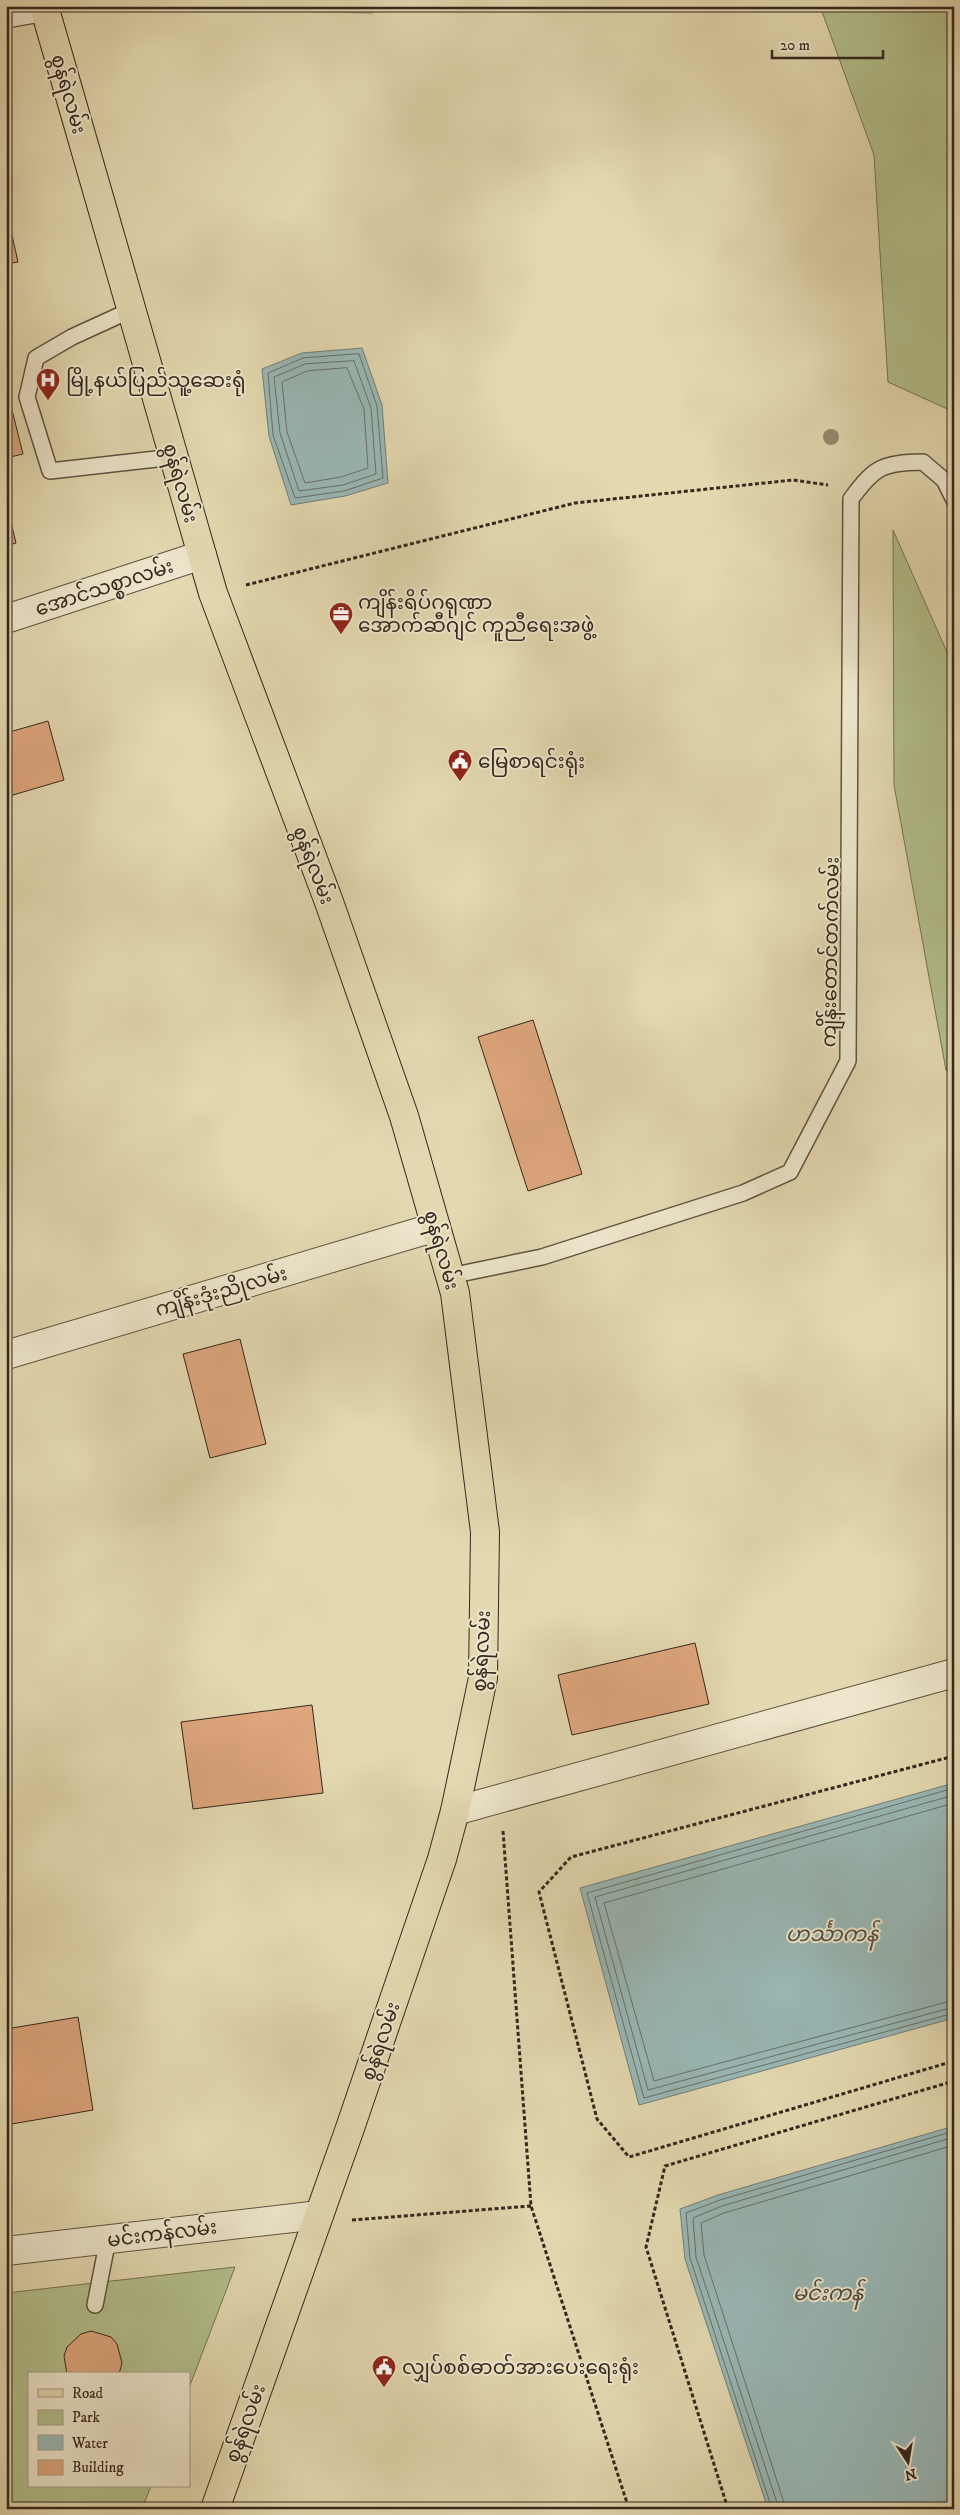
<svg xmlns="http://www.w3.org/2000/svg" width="960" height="2515" font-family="'IM FELL DW Pica','Noto Sans Myanmar',serif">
	<rect width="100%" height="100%" fill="#e3d8b0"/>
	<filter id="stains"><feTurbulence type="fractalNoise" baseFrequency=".004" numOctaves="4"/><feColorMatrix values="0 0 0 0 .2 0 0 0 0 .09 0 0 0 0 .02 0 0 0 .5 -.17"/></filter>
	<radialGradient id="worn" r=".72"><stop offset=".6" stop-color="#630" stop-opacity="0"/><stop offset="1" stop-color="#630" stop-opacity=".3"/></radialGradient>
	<path fill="#b2bf8c" stroke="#747354" d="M820,6h134v406l-66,-30 -14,-227z
		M893,530l61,138v408l-8,-6 -52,-285z
		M235,2267l-46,121v-14h-160v112h122l-9,23h-136v-216z"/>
	<path fill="#99b8b6" stroke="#717e79" d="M311,6h73l-12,7 -59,-1z
		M362,348l20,57 6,78 -43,13 -54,9 -22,-69 -7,-67 40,-16z
		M954,1783v235l-315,87 -59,-217z
		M954,2126v383h-186l-83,-250 -5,-50 38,-14z"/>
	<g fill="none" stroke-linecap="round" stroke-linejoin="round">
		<path stroke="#67706a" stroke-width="1" d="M317,6h57
			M359,354l18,52 6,72 -39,13 -49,7 -22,-63 -5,-62 35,-15z
			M354,361l17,47 5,66 -33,11 -44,6 -19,-58 -6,-56 31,-13z
			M347,368l17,41 4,59 -27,9 -36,6 -18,-51 -5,-50 25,-11z
			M954,1788l-367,105 57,205 310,-85
			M954,1795l-359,102 53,193 306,-83
			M954,1803l-350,100 50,178 300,-81
			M772,2509l-82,-251 -4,-45 34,-13 234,-69
			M779,2509l-83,-252 -3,-39 29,-12 232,-69
			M786,2509l-82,-254 -3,-32 23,-10 230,-68"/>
	</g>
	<path fill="#dea67d" stroke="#35271d" d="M6,208l12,54 -12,2z
		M6,398h3l14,56 -17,4z
		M6,502l10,41 -10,3z
		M48,721l16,59 -58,17v-64z
		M533,1020l49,154 -54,17 -50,-154z
		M240,1339l26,105 -56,14 -27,-104z
		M695,1643l14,61 -137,31 -14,-60z
		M312,1705l11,88 -130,16 -12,-87z
		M78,2017l15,93 -87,15v-96z
		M91,2331l20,6 6,7 5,19 -3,11h-52l-3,-18 3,-9 14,-13z"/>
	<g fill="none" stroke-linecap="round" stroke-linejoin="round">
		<defs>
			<path id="service" d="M6,20l40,-7
				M131,310l-59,27 -36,21 -9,39 23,74 124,-14
				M450,1276l92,-19 201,-64 47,-21 58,-111 3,-562c24,-33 32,-36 72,-37l21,18 10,20
				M95,2305l13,-66"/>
			<path id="minor" d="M6,619l196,-64
				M6,1355l430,-128
				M455,1811l499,-138
				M6,2251l313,-36"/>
			<path id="primary" d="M44,6l169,587 116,309 75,214 51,177 30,239 -2,146 -28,133 -13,48 -93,272 -134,378"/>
		</defs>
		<use href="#service" stroke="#605342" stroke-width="18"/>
		<use href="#minor" stroke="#605342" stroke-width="30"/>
		<use href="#primary" stroke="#35271d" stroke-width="30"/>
		<path stroke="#35271d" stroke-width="3" stroke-dasharray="4 2.5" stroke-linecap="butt" d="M246,585l329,-82 218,-23 35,5
			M954,1756l-383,101 -32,35 58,227 32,38 325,-96
			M503,1831l28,375 98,303
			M352,2220l179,-14
			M728,2509l-82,-262 19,-81 289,-85"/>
		<use href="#service" stroke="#ede6cc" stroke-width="15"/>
		<use href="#minor" stroke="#ede6cc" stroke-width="28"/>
		<use href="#primary" stroke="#e3d8b0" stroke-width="28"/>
	</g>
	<circle fill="#948c6f" cx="831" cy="437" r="8"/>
	<defs>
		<symbol id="hospital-pin" viewBox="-11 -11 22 30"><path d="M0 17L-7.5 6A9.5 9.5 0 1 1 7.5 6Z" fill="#8f2418" stroke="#ede6cc"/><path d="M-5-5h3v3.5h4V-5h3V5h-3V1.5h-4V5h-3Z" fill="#fff"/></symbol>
		<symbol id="office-pin" viewBox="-11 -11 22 30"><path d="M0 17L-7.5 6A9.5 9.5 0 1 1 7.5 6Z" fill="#8f2418" stroke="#ede6cc"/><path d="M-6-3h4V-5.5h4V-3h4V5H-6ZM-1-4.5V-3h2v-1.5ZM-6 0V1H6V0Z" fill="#fff"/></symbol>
		<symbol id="civic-pin" viewBox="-11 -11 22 30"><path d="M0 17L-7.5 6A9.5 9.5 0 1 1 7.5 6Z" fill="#8f2418" stroke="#ede6cc"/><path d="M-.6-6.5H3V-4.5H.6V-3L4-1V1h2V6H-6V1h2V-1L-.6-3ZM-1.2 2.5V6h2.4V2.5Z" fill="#fff"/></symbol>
	</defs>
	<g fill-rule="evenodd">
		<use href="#hospital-pin" x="34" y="366" width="28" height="38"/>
		<use href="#office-pin" x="327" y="600" width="28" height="38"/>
		<use href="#civic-pin" x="446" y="747" width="28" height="38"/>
		<use href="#civic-pin" x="370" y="2353" width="28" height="38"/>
	</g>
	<g text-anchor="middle" stroke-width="4" stroke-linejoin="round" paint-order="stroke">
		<g font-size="20" fill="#35271d" stroke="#ede6cc">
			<text transform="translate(69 94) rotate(74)" y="7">စွန်ရဲလမ်း</text>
			<text transform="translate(181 483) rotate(74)" y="7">စွန်ရဲလမ်း</text>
			<text transform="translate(104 587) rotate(-18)" y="7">အောင်သစ္စာလမ်း</text>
			<text transform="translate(314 865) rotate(69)" y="7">စွန်ရဲလမ်း</text>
			<text transform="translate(830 952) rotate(-89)" y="7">ကျိန်းတောင်တက်လမ်း</text>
			<text transform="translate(442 1250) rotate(74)" y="7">စွန်ရဲလမ်း</text>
			<text transform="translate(221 1291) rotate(-16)" y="7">ကျိန်းဒုံးညိုလမ်း</text>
			<text transform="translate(481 1651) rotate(-87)" y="7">စွန်ရဲလမ်း</text>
			<text transform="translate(380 2041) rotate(-71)" y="7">စွန်ရဲလမ်း</text>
			<text transform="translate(162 2233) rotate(-7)" y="7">မင်းကန်လမ်း</text>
			<text transform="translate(245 2423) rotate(-70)" y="7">စွန်ရဲလမ်း</text>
		</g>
		<g font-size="20" fill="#35271d" stroke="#ede6cc" text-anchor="start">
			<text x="66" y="387">မြို့နယ်ပြည်သူ့ဆေးရုံ</text>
			<text x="358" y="609">ကျိန်းရိပ်ဂရုဏာ<tspan x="358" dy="23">အောက်ဆီဂျင် ကူညီရေးအဖွဲ့</tspan></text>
			<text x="478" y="768">မြေစာရင်းရုံး</text>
			<text x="402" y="2374">လျှပ်စစ်ဓာတ်အားပေးရေးရုံး</text>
		</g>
		<g font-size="21" font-style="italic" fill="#4e4b43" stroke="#ede6cc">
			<text x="832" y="1941">ဟင်္သာကန်</text>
			<text x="828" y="2300">မင်းကန်</text>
		</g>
	</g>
	<rect width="960" height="2515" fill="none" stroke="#e3d8b0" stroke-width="25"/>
	<rect x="8" y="8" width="945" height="2500" fill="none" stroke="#35271d" stroke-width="2.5"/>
	<rect x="12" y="12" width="935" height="2490" fill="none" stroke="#35271d"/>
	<rect x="28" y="2372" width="162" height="115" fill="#ede6cc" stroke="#a39a86"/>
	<rect x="38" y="2389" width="25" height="8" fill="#e3d8b0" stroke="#a39a86"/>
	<text x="72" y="2398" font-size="15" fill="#35271d">Road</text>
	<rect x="38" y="2410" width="25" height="15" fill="#b2bf8c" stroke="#a39a86"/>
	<text x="72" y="2422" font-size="15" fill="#35271d">Park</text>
	<rect x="38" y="2435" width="25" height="15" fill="#99b8b6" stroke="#a39a86"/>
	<text x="72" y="2448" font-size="15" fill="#35271d">Water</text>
	<rect x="38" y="2460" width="25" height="15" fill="#dea67d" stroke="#a39a86"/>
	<text x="72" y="2472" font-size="15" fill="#35271d">Building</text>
	<g transform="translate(908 2462) rotate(168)" stroke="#ede6cc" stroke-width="4" paint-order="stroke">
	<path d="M0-4L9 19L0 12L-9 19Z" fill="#35271d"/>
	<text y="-8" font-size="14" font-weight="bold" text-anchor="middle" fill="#35271d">N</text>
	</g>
	<path d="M772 50v8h111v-8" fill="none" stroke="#35271d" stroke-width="2.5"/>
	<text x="780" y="50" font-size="15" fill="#35271d" stroke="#ede6cc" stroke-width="4" paint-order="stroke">20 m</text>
	<rect width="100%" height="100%" filter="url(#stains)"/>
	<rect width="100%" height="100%" fill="url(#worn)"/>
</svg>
